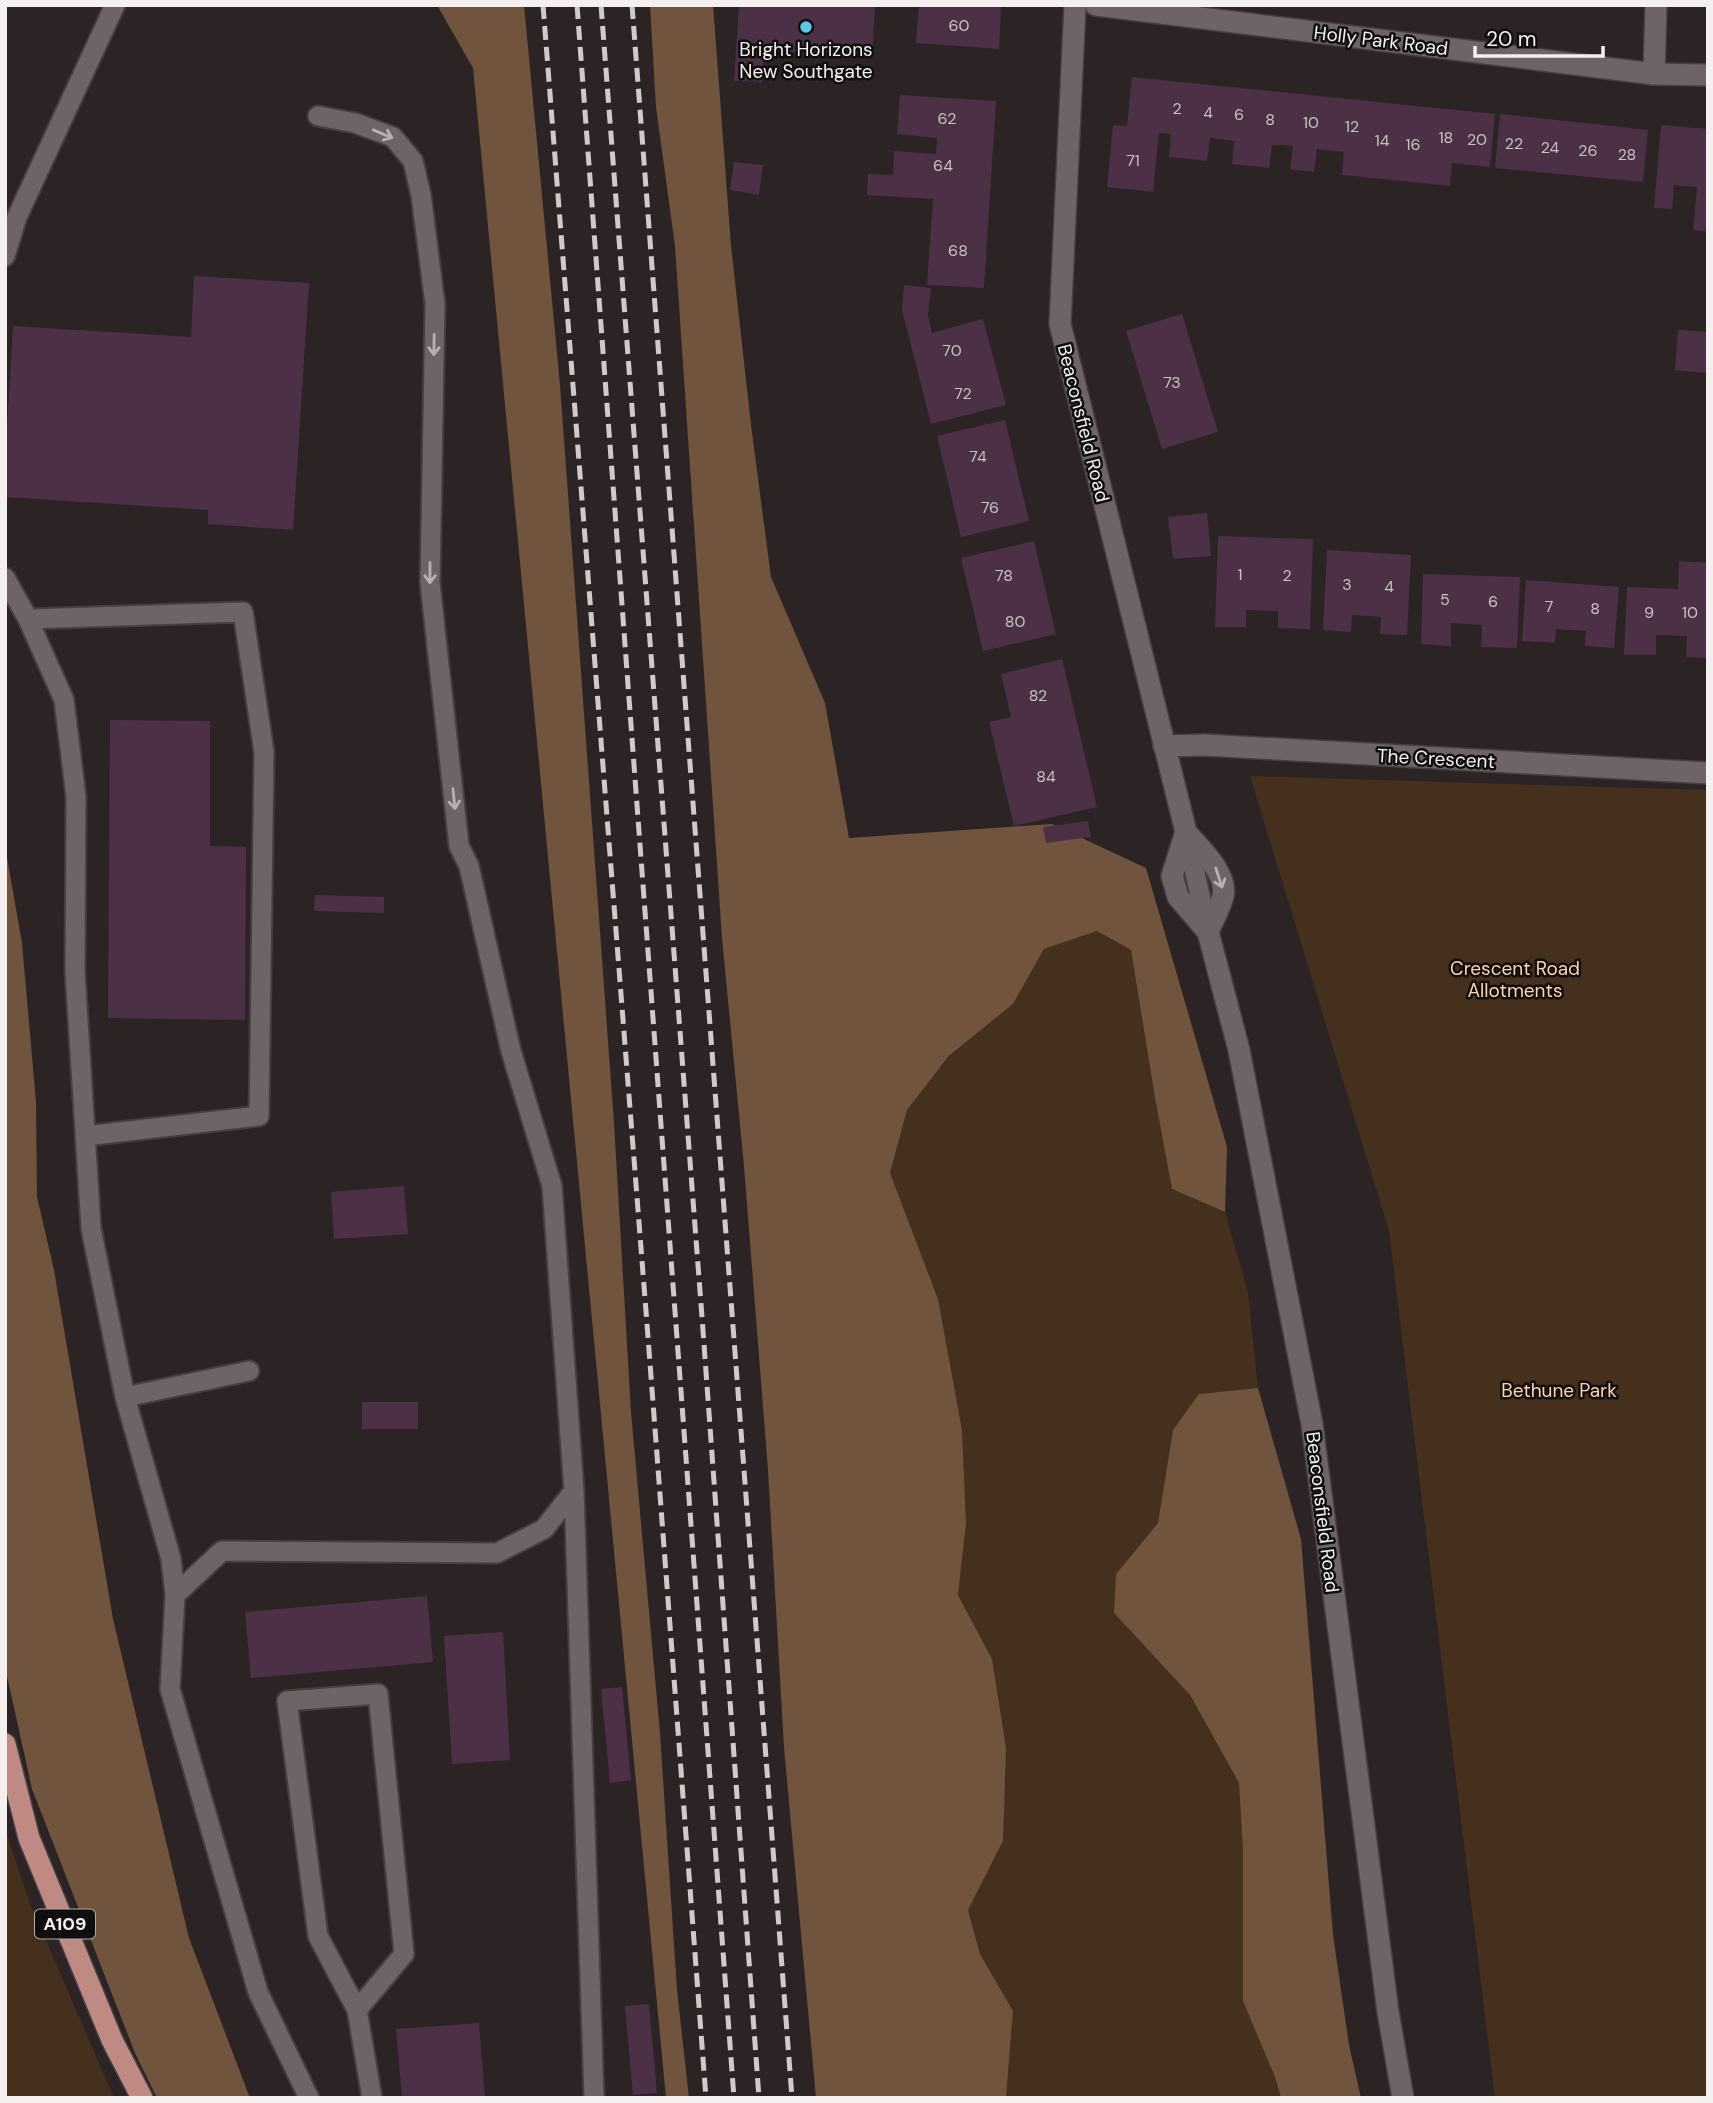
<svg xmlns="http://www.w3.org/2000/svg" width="1713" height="2103" font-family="'DM Sans',sans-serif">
	<rect width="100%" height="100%" fill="#2c2325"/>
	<path fill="#452f1d" d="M1250,776l458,14v1308h-213l-106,-867z
		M1097,931l34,19 24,148 17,91 53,23 23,80 10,96 -58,6 -27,36 -15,93 -42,51 -2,39 76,82 49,88 4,69 32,225 6,21h-275l7,-87 -33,-57 -12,-44 35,-69 -11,-182 -34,-64 8,-72 -4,-93 -24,-131 -48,-126 17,-63 43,-54 63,-52 31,-55z
		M5,1829l25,74 84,195h-109z"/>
	<path fill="#71543e" d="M437,5h87l36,380 54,738 17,289 29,321 17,257 12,108h-23l-193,-2030z
		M650,5h63l18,241 21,187 19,144 54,126 24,135 203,-14 94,44 81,279 -2,65 -53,-23 -17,-91 -24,-148 -34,-19 -53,18 -31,55 -64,52 -42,54 -17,63 48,126 24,131 4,93 -8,72 34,64 14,89 -3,93 -35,69 12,44 33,57 -7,87h-190l-32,-351 -16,-277 -24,-304 -22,-228 -47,-692 -19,-139z
		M5,846l17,97 14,159 1,95 17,73 59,349 76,319 61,160h-93l-22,-45 -103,-264 -27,-122z
		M1258,1388l43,151 32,396 16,110 12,53h-80l-6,-21 -32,-76v-149l-4,-69 -49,-88 -76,-82 2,-39 42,-51 15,-93 26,-36z"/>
	<path fill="#4c3146" d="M739,5h136l-3,52 -108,-7 -2,32 -28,-1z
		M919,5h82l-2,44 -83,-6z
		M1132,77l363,37 -5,53 -38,-4 -2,23 -56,-6 -52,-5 2,-23 -10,-1 -17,-2 -3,23 -24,-3 3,-23 -10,-1h-11l-3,23 -37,-4 2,-23 -24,-3 -3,23 -38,-4 2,-23 -12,-1 -6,59 -46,-5 6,-62 14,1z
		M900,95l96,6 -12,187 -57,-3 6,-86 -66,-4 1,-21 25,1 1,-24 42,3 1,-16 -40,-4z
		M1500,114l148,16 -5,52 -148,-14z
		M1661,125l47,4v103l-15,-2 4,-43 -23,-2 -2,24 -18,-1z
		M734,162l29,3 -4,30 -29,-5z
		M194,276l115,7 -16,247 -85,-6v-14l-203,-13v-36l8,-135 178,11z
		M904,285l27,3 -3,27 4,18 51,-14 23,86 -75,19 -29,-114z
		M1182,314l36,118 -56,17 -36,-118z
		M1678,330l30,2v41l-33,-3z
		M1005,420l24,101 -68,16 -24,-101z
		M1207,513l4,43 -38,3 -5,-42z
		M1218,536l95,3 -3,90 -32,-1v-17l-32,-1v17h-31z
		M1034,541l22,93 -73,17 -22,-93z
		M1327,550l84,5 -4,80 -27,-1 1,-17 -29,-2 -1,17 -28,-2z
		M1679,561l29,2v95l-22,-1 1,-21 -31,-1v20h-32l3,-68 51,2z
		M1423,574l97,3 -3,71 -36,-1 1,-22 -31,-2v23l-30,-2z
		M1526,580l93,7 -5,61 -29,-2 1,-15 -30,-2 -1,14 -33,-2z
		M1062,659l35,148 -83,19 -25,-104 22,-5 -10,-43z
		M110,720l100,1v125l36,1 -1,173 -137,-2z
		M1088,821l3,16 -45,6 -3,-16z
		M315,895l69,2v16l-70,-2z
		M404,1186l4,48 -74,5 -3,-47z
		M362,1402h56v27h-56z
		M427,1596l6,66 -182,16 -6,-66z
		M503,1632l7,128 -58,4 -8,-128z
		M622,1687l9,93 -21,3 -9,-94z
		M649,2004l8,89 -24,2 -8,-89z
		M479,2023l6,75h-83l-6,-69z"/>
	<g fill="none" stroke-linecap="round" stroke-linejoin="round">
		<defs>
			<path id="lane" d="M318,116l37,7 38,14 20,24 8,34 14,109 -5,279 29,263 10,20 42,185 41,135 22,305 20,607
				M5,256l12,-39 98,-212
				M5,578l23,41 36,81 12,97 -1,175 16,256 34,169
				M28,619l215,-7 21,140 -5,364 -174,20
				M1186,832l22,100
				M249,1371l-124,26 46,162 4,36 -5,94 88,303 51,106
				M175,1595l47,-44 275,2 47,-24 30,-38
				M357,2010l47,-56 -26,-260 -91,7 31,235 39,74 15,88"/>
			<path id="street" d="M1075,5l-15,319 126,508c13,16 42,41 37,64 -3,12 -10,24 -15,36
				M1096,5l558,69 54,1
				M1654,74l2,-69
				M1164,746l41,-1 503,28
				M1186,832l-14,44 6,21 30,35 31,118 73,374 76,588 15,86"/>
			<path id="primary" d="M5,1744l24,94 83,202 30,58"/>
		</defs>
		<use href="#lane" stroke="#463e40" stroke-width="23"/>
		<use href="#street" stroke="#463e40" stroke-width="24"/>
		<use href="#primary" stroke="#463e40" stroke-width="24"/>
		<use href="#lane" stroke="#6e6466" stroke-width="19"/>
		<use href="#street" stroke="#6e6466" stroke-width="21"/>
		<use href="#primary" stroke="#be8a83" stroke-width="21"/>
		<path stroke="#d0cacb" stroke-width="5" stroke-dasharray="14 7" stroke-linecap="butt" d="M543,5l104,1319 59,774
			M577,5l157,2093
			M601,5l101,1312 57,781
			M632,5l160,2093"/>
	</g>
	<defs><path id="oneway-shaft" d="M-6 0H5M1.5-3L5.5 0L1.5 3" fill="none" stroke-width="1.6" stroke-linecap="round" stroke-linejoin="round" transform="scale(1.75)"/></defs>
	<g stroke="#b8b0b2">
		<use href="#oneway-shaft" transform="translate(383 134) rotate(23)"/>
		<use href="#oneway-shaft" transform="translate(434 345) rotate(91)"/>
		<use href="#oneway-shaft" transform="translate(430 573) rotate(90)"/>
		<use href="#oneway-shaft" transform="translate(454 799) rotate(84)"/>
		<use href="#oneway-shaft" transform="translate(1219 878) rotate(72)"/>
	</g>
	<circle fill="#5dc7e8" stroke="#110e0e" stroke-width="2.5" cx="806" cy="27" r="7"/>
	<g text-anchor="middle" stroke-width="5" stroke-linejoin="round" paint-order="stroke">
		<g font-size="16" fill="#cbc0c6">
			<text x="959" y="31">60</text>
			<text x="1177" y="114">2</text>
			<text x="1208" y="118">4</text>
			<text x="1239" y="120">6</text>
			<text x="947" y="124">62</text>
			<text x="1270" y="125">8</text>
			<text x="1311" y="128">10</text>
			<text x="1352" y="132">12</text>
			<text x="1446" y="143">18</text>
			<text x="1477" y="145">20</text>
			<text x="1382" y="146">14</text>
			<text x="1514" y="149">22</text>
			<text x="1413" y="150">16</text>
			<text x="1550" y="153">24</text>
			<text x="1588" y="156">26</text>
			<text x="1627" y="160">28</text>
			<text x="1133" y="166">71</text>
			<text x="943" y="171">64</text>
			<text x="958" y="256">68</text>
			<text x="952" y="356">70</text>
			<text x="1172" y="388">73</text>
			<text x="963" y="399">72</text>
			<text x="978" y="462">74</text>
			<text x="990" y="513">76</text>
			<text x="1240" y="580">1</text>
			<text x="1004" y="581">78</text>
			<text x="1287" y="581">2</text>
			<text x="1347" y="590">3</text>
			<text x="1389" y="592">4</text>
			<text x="1445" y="605">5</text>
			<text x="1493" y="607">6</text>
			<text x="1549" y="612">7</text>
			<text x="1595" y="614">8</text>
			<text x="1649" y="618">9</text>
			<text x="1690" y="618">10</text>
			<text x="1015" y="627">80</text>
			<text x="1038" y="701">82</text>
			<text x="1046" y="782">84</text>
		</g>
		<rect fill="#110e0e" stroke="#b1acac" stroke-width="2" x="35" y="1909.5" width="60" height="29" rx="5"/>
		<g font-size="18" font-weight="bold" fill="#f5eff0">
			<text x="65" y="1930">A109</text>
		</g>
		<g font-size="19" fill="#f5eff0" stroke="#110e0e">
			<text transform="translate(1381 40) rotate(7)" y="7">Holly Park Road</text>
			<text transform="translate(1084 423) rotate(76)" y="7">Beaconsfield Road</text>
			<text transform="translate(1436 758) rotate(3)" y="7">The Crescent</text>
			<text transform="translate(1323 1512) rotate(83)" y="7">Beaconsfield Road</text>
		</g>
		<g font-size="19" fill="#f5eff0" stroke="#110e0e">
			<text x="806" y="56">Bright Horizons<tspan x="806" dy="22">New Southgate</tspan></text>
		</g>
		<g font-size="19" fill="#fed3b2" stroke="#110e0e">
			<text x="1515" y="975">Crescent Road<tspan x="1515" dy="22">Allotments</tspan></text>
			<text x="1559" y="1397">Bethune Park</text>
		</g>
	</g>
	<rect width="1713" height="2103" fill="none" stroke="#f5eff0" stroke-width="14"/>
	<path d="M1475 46v10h128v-10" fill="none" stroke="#f5eff0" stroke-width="3.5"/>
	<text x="1486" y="46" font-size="21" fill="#f5eff0" stroke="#110e0e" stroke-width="5" paint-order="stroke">20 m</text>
</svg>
